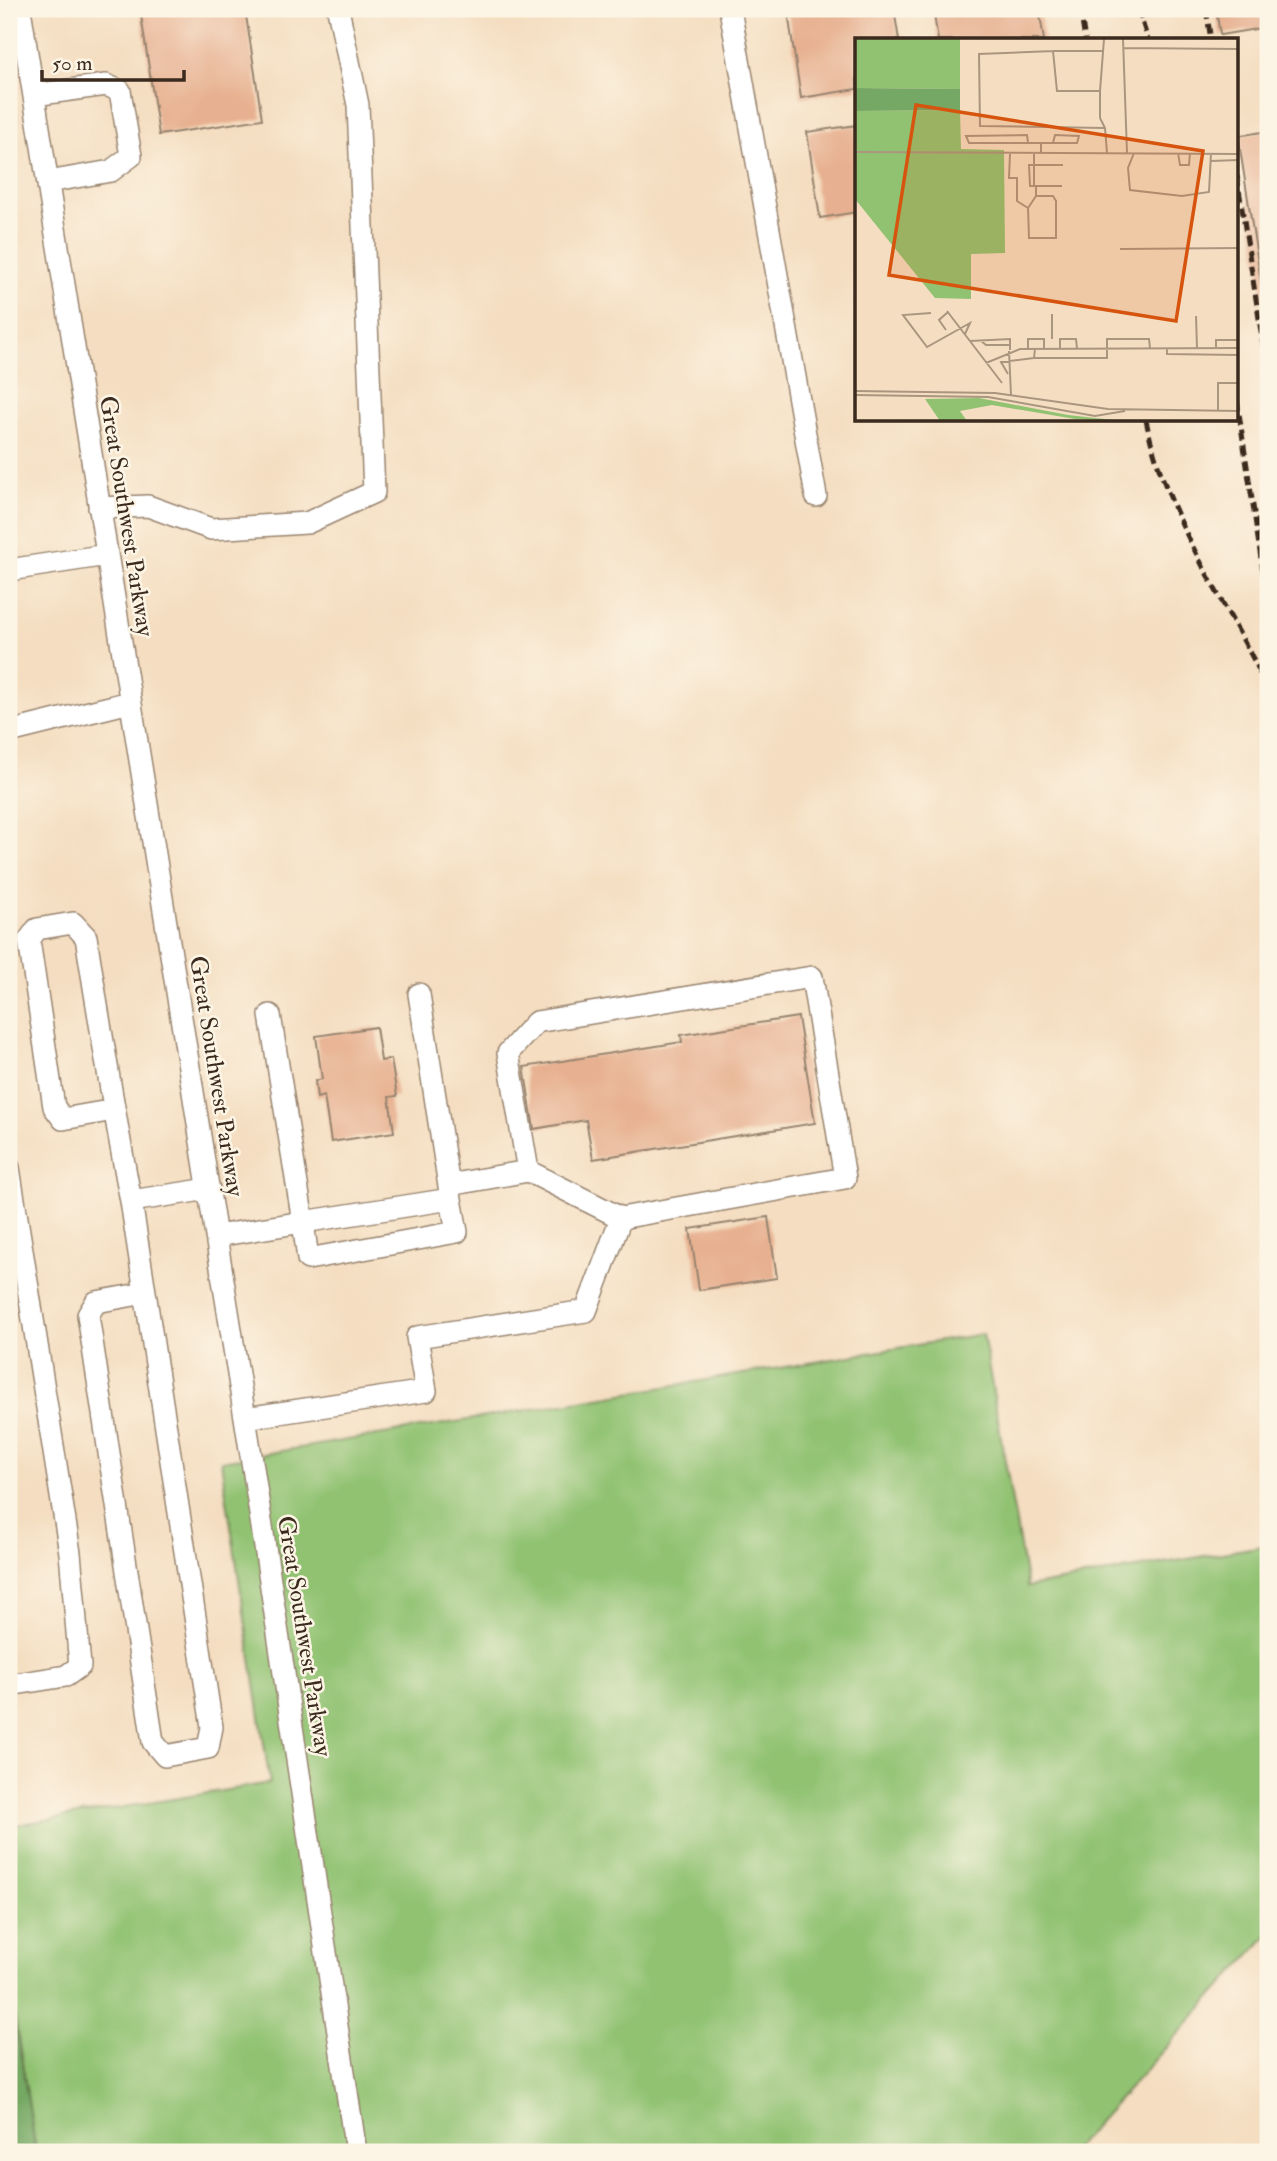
<svg xmlns="http://www.w3.org/2000/svg" width="1277" height="2161" font-family="'IM FELL Double Pica',serif">
	<rect width="100%" height="100%" fill="#fcf5e5"/>
	<filter id="ink" filterUnits="userSpaceOnUse"><feTurbulence type="fractalNoise" baseFrequency=".0143" numOctaves="2"/><feDisplacementMap in="SourceGraphic" scale="14" xChannelSelector="R" yChannelSelector="G"/><feConvolveMatrix kernelMatrix="1 2 1 2 8 2 1 2 1" color-interpolation-filters="sRGB"/></filter>
	<filter id="wash" filterUnits="userSpaceOnUse"><feTurbulence type="fractalNoise" baseFrequency=".00686" numOctaves="4" result="noise"/><feDisplacementMap in="SourceGraphic" scale="28" xChannelSelector="R" yChannelSelector="G"/><feGaussianBlur stdDeviation="1.57" result="paint"/><feColorMatrix in="noise" values="0 0 0 0 0 0 0 0 0 0 0 0 0 0 0 0 0 1.4 0 .05"/><feComposite in="paint" operator="in"/></filter>
	<g filter="url(#wash)">
		<rect width="100%" height="100%" fill="#f4ddc0"/>
		<path fill="#91c272" stroke="#667648" stroke-width="2" d="M983,1334l44,253 241,-42v390l-197,217h-1035l-27,-171v-155l261,-43 -49,-322z"/>
		<path fill="#74a864" stroke="#586941" stroke-width="2" d="M9,1981l27,171h-27z"/>
		<g id="blocks">
			<path fill="#e7b090" d="M182,9h63l17,110 -103,16 -18,-120z
				M812,9h82l5,31h-42v49l-56,9 -13,-85z
				M933,9h106l5,31h-106z
				M1216,9h52v18l-48,8z
				M857,125v87l-37,6 -13,-86z
				M1268,131v189h-1l-29,-184z
				M798,1017l17,106 -222,36 -7,-39 -52,9 -10,-62 158,-25 -1,-7z
				M376,1027l5,34 10,-2 6,37 -8,1 5,35 -63,10 -7,-46 -7,2 -2,-17 7,-2 -6,-43z
				M768,1217l9,61 -78,12 -9,-61z"/>
		</g>
	</g>
	<g filter="url(#ink)">
		<use href="#blocks" fill-opacity="0" stroke="#98846f" stroke-width="2"/>
		<g fill="none" stroke-linecap="round" stroke-linejoin="round">
			<defs>
				<path id="minor" d="M20,9l234,1465 102,678
					M730,9l86,487
					M34,95l72,-10 14,6 11,65 -20,15 -63,11
					M99,508l49,-2 63,23 96,-6 67,-31 -16,-387 -20,-96
					M9,570l98,-15
					M9,732l121,-30
					M419,994l32,205 -148,23 5,37 149,-27 -6,-33
					M114,1110l-51,9 -9,-12 -25,-167 8,-11 36,-6 13,14c14,88 28,176 45,264l78,-12
					M9,1168l61,385 10,113 -14,10 -57,9
					M449,1185l79,-14 -20,-118 28,-31 276,-45 33,201 -224,40 -93,-47
					M131,1201l81,526 -4,21 -43,8 -12,-14 -65,-427 8,-13 49,-9
					M216,1236l87,-14 -33,-207
					M245,1418l181,-27 -9,-54 169,-26 35,-93"/>
			</defs>
			<use href="#minor" stroke="#98846f" stroke-width="24"/>
			<use href="#minor" stroke="#fff" stroke-width="21"/>
			<path stroke="#3b2a1e" stroke-width="5" stroke-dasharray="10 5" stroke-linecap="butt" d="M1080,9l5,31
				M1138,9l10,31
				M1206,9l5,31
				M1237,176l31,201
				M1237,400l31,205
				M1146,420c18,89 71,169 112,248l10,29"/>
		</g>
	</g>
	<g text-anchor="middle" stroke-width="5" stroke-linejoin="round" paint-order="stroke">
		<g font-size="24" fill="#3b2a1e" stroke="#fcf5e5">
			<text transform="translate(127 516) rotate(81)" y="8">Great Southwest Parkway</text>
			<text transform="translate(217 1076) rotate(81)" y="8">Great Southwest Parkway</text>
			<text transform="translate(305 1636) rotate(81)" y="8">Great Southwest Parkway</text>
		</g>
	</g>
	<g transform="translate(855 38)">
		<rect width="383" height="383" fill="#f4ddc0"/>
		<path d="M0,1h105v50l-105,-1zM105,72l1,39 43,1 1,103 -34,1v45l-36,-1 -80,-99v-88zM124,360l89,17 55,6 -48,-2 -83,-14 -32,6 7,10h-27l-15,-22z" fill="#91c272"/>
		<path d="M0,50l105,1v21l-105,1z" fill="#74a864"/>
		<path fill="none" stroke="#aa957f" stroke-width="2" d="M268,1l4,114M268,10l116,1M198,13h50M245,53l4,-52M250,90l-125,-2 -1,-72 74,-3 4,40h43v27l5,10 2,25M173,105l-1,-8 -61,1 3,7h72M0,114l384,2M279,115l-6,15 2,22 52,6 27,-4 2,-39M323,115l2,12h9l1,-12M155,116l-1,24h8v23l11,7M179,116v11h29M186,116v-11h36l2,-7 -24,-1 -2,8M356,123l28,-1M179,127v21h28M179,148h-4l-1,-21h5M181,148v10h17l3,5v37h-27l-1,-30 8,-12M265,211l119,-1M92,273l55,72M76,275l-28,2 24,32 43,-24 -5,11M341,278l1,32M91,292l-7,-10 9,-8M197,301v-25M125,302l6,5h24M115,303l40,-2v11M361,309v-7h23M312,310v6l72,1M173,311v-10h16v10M180,311l-1,9h73v-19h42l1,9M205,311v-10h16l1,10M154,313l2,44M131,325l34,-14 219,-1M153,336l-7,-12 33,-4M0,353l140,2 113,16 131,2M0,357l133,2 107,19 30,-5M363,372v-27h21"/>
		<path fill="#d7540e" fill-opacity="0.15" stroke="#d7540e" stroke-width="3.5" d="M61,67l287,46 -27,170 -287,-46z"/>
		<rect width="383" height="383" fill="none" stroke="#3b2a1e" stroke-width="3.5"/>
	</g>
	<rect width="1277" height="2161" fill="none" stroke="#fcf5e5" stroke-width="35"/>
	<path d="M42 70v10h142v-10" fill="none" stroke="#3b2a1e" stroke-width="3.5"/>
	<text x="52" y="70" font-size="21" fill="#3b2a1e" stroke="#fcf5e5" stroke-width="5" paint-order="stroke">50 m</text>
</svg>
